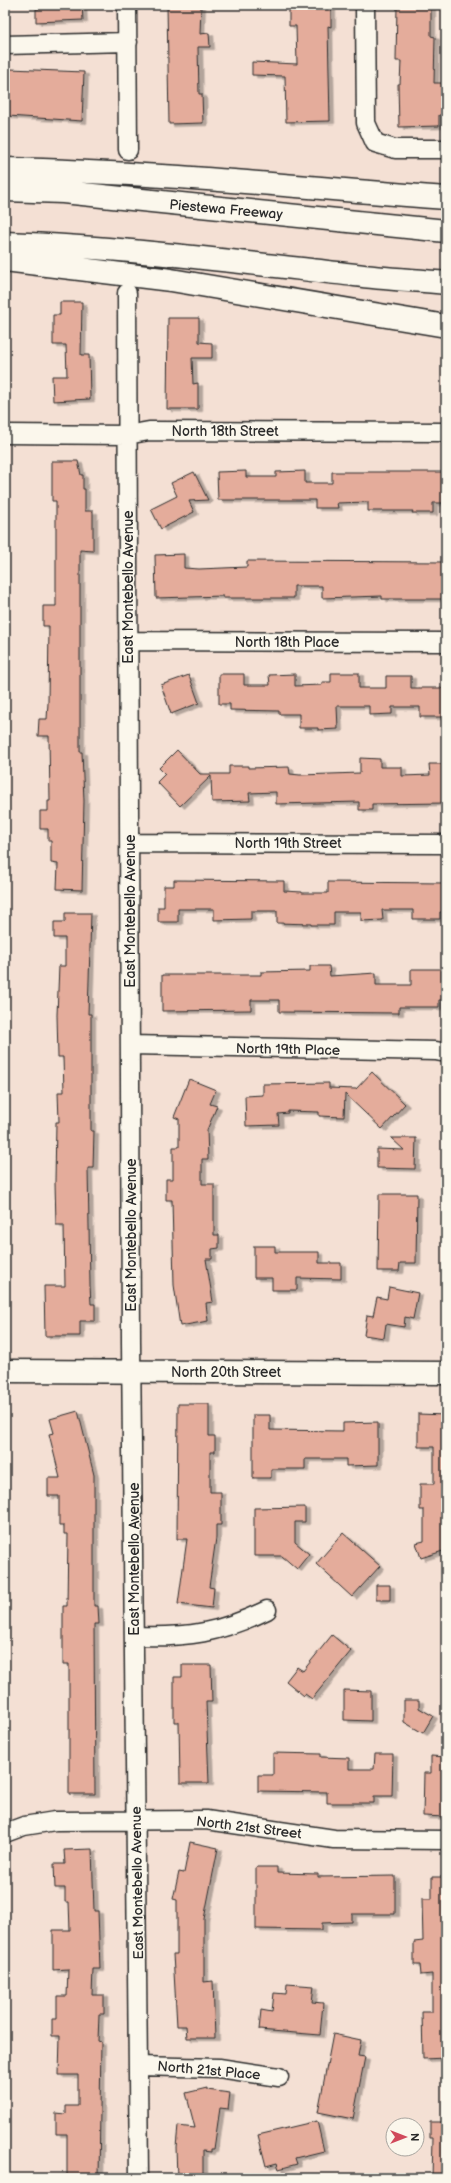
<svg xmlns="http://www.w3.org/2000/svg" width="451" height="2183" font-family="'Balsamiq Sans',sans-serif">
	<defs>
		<filter id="shadow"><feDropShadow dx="4.5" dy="2.5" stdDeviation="0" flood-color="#0004"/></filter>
	</defs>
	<rect width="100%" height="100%" fill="#f4e0d4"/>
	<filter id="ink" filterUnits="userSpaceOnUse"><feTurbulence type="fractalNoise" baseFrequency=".025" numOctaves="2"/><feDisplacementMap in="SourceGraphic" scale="8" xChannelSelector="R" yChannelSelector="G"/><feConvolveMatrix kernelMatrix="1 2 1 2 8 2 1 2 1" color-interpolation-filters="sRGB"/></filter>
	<g filter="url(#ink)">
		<path fill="#e4ac9b" stroke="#2b2b2b" filter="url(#shadow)" d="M39,5h43l1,15 -47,2v-13h3z
			M167,5h34l-1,29 9,-1 1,14h-12l1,47h3l1,29 -34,1z
			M289,5h42v22l-3,-1 2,95 -44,1 -1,-46 -33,-1v-13l45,2 -1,-38h-7z
			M397,5h34v31l4,1 -1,46h9l1,32h-5v11l-40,1 -1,-43h2l1,-23h-5z
			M10,69l74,3 -2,49 -74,-5z
			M60,302h22l-1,53h8l1,44 -37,2 -1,-25h15l-1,-31h-13v-30h7z
			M168,318h31v24l13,1v15h-20l1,26 5,-1v26h-31z
			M52,461h26l3,14h2v14h2v22h8v40l-13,-1v202h2l2,49 -2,89 -25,-1 1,-25 -7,-1v-22h-3v-12h-8v-18h8v-10h2l-1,-65h-11l1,-17h8l1,-16 1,-77h-6v-20h13v-105h-4z
			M246,471v6h30v-5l29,-1v12h27v-11h114v31h-13v10h-21l1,-2h-45v-9l-31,1 1,5h-23v-8h-97l-1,-28z
			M194,472l14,28 -19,1 5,11 -33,17 -10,-20 26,-13 -6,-13z
			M184,554v14l15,1 48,-2v-6l199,1v37h-64v-3l-60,2v-12h-28v12h-71v-2l-67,2 -1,-43z
			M331,673h28v15h27v-12h25v12h35v23h-2v6h-24v-10h-28v7l-23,1v-9h-32l1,23 -20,1v-2h-19v-14h-20v-3l-49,-1v-6h-11v-30h25v11h26l-1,-10 26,-1v12l27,-1v-3h9z
			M189,675l10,28 -28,11 -10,-29z
			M177,750l23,24h29v-8h19v2l41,-1 1,7 10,1 60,-2v-15l20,1v8h22v9l28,-1 -1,-11h17v39l-74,1v6h-13v-8l-83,2v-12l-27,1 1,8 -38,1 -1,-26 -31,30 -23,-24 8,-8 -6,-6z
			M174,880l110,1v10l18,1v1h26v-11l118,1v29h-6v7h-27v-9h-31l1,10 -22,1v-9h-27v13h-23v-1l-34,-1v-12h-26v8l-37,1v-11h-36v13h-20v-15h6v-21h10z
			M65,913h26l-3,101h3v117h3l-1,37h-5l2,117 1,19h4v17h-15v15h-35l-1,-50h21l-1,-61h-8l-1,-43 1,-60h3l-1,-30h6l-1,-35h-5l-1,-42 2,-49h6v-28h-11v-16h11z
			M310,966h19l1,10 46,-3v12h35v-16h31v10h4v21h-7v7h-40v6l-120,-1v-12h-28v10l-89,1v-36h99v-3l49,-1z
			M372,1072l33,32 -23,25 -37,-35 -1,23 -25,-1v-4l-31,-1v2l-10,1 1,11 -33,1 -1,-30 18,-1v-11l66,-1v5l27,1z
			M189,1079l27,11 -6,14 7,2 -10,24 1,29h-6v25h12v51h5v13l-7,1v10h-6l7,43 -7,1 2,18 -28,5 -6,-41 -2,-85h-6v-21h7v-32h6v-28l-5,-2z
			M391,1138h25l-1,31 -38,-1v-19l27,1z
			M379,1194h38l-1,69h-16l-1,8h-21z
			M254,1246h21v6h44v11h22v16l-44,-1v12h-25v-12h-18z
			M389,1287l29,6 -5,26 -8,-2 -1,10 -18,-3 -2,14 -20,-3 3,-20 6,1 4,-19 10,2z
			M178,1404h31v32h6v16h-5v40h11v33h-5v13l-7,49 5,1 -2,20 -34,-4 9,-65h-10z
			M78,1411l16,64v131h4l1,18h-5l1,170h-26v-130h-6v-58h4l1,-72h-4v-8h-5v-30h-11v-18h12l-11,-44 5,-1 -4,-14z
			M418,1414l28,1v135l-25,8 -5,-15 8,-2v-31h-4v-26h14v-37h-16z
			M253,1415h17v15l73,1v-8l35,-1v43l-32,1v-7h-41v10h-34v9h-18z
			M305,1507v15h-10v20l14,12 -12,15 -15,-13h-28v-48z
			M343,1533l37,33 -28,31 -36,-33z
			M376,1585h14v15h-14z
			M332,1635l19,16 -39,48 -7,-5 -1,2 -18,-15 11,-14 6,4z
			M182,1665h29l1,37h-6l3,81h-29l-1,-61h-5v-45h8z
			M344,1690l27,1v30l-27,-1z
			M404,1700h15v8l14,8 -10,17 -19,-11z
			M273,1753l48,1v3l28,1v11h25l1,-15h18l-1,42h-18v7h-47v-11l-69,-1v-16h15z
			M431,1756l15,1v60l-23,-1 1,-43h7z
			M190,1842l28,6 -14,71v63l9,-1 2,57h-28l-1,-12h-9l-4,-72h4v-54l-4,-1 6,-27 5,1z
			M92,1849l2,62h4l2,58h-7l-1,26h12v19h-5l-1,27 3,1 -2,136h-32v-44h-11v-21l10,1v-8h12v-31h-19l1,-39h-8v-17h5v-23h10l1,-27 -15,1v-40h17l-1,-28h-4v-14h-10l-1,-24h11l-1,-14z
			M256,1867h21v6l41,1v3l77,-1v38h-43v8l-30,1v7l-66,-1z
			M432,1877h14v181l-23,1 -1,-47h10v-38l-11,1 -1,-10h-6v-23l9,-1 -1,-42h10z
			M287,1984l27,2 -2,16 11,1 -3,32 -61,-5 2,-20 11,2 2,-19 12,1z
			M333,2034l28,6 -3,16 7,1 -12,62 -35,-7z
			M207,2088v2l23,3 -2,16 -8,-1 -6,41h-3v3l-8,-1v27h-26l-1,-31 2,-21 17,2 -9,-35z
			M317,2121l7,30 -29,7 2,6 -18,5 -2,-6 -11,3 -8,-31z
			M430,2122h16v56h-14l1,-40h-3z"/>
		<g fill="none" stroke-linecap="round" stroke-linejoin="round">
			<defs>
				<path id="minor" d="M127,5l1,145
					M365,5l1,118 9,20 20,6h51
					M5,45l123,-3
					M127,293l4,1049 8,836
					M5,434l122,1 22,-4 297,1
					M128,641l318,1
					M130,843l316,1
					M130,1045l306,6 10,2
					M135,1636c53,2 84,-3 132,-26
					M5,1833l19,-7 31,-5 151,-1 128,19 112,1
					M138,2066l81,2 60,9"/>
				<path id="tertiary" d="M5,1371l441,2"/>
				<path id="motorway" d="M5,169c147,3 294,18 441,29
					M5,190l58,2 383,39
					M5,243c117,4 234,19 350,32 30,4 61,5 91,8
					M5,260l166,20 275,46"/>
			</defs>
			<use href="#minor" stroke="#2b2b2b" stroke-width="21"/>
			<use href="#tertiary" stroke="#2b2b2b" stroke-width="25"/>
			<use href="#motorway" stroke="#2b2b2b" stroke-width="25"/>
			<use href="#minor" stroke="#fbf7ec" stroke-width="18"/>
			<use href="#tertiary" stroke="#fbf7ec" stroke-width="22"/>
			<use href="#motorway" stroke="#fbf7ec" stroke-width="22"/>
		</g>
	</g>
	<g text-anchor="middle" stroke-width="3" stroke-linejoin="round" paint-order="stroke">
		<g font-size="14" fill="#2b2b2b" stroke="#fbf7ec">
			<text transform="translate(226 209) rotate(5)" y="5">Piestewa Freeway</text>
			<text x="225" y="436">North 18th Street</text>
			<text transform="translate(128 587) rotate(-90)" y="5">East Montebello Avenue</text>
			<text x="287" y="647">North 18th Place</text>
			<text x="288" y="848">North 19th Street</text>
			<text transform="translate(130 911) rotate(-90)" y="5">East Montebello Avenue</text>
			<text transform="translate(288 1049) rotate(1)" y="5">North 19th Place</text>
			<text transform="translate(131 1235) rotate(-90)" y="5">East Montebello Avenue</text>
			<text x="226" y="1377">North 20th Street</text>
			<text transform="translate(134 1559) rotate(-90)" y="5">East Montebello Avenue</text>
			<text transform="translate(249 1827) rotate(7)" y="5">North 21st Street</text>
			<text transform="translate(137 1883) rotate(-91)" y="5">East Montebello Avenue</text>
			<text transform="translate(209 2070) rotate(5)" y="5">North 21st Place</text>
		</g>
	</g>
	<rect width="451" height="2183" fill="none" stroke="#fbf7ec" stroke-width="20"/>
	<rect x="10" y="10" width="431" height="2163" fill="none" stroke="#2b2b2b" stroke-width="1.5" filter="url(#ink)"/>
	<g transform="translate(405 2137) rotate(90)"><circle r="19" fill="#fbf7ec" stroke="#a8a59f"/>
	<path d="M0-3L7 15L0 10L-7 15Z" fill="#d1495b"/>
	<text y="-6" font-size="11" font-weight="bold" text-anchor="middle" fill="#2b2b2b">N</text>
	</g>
</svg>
